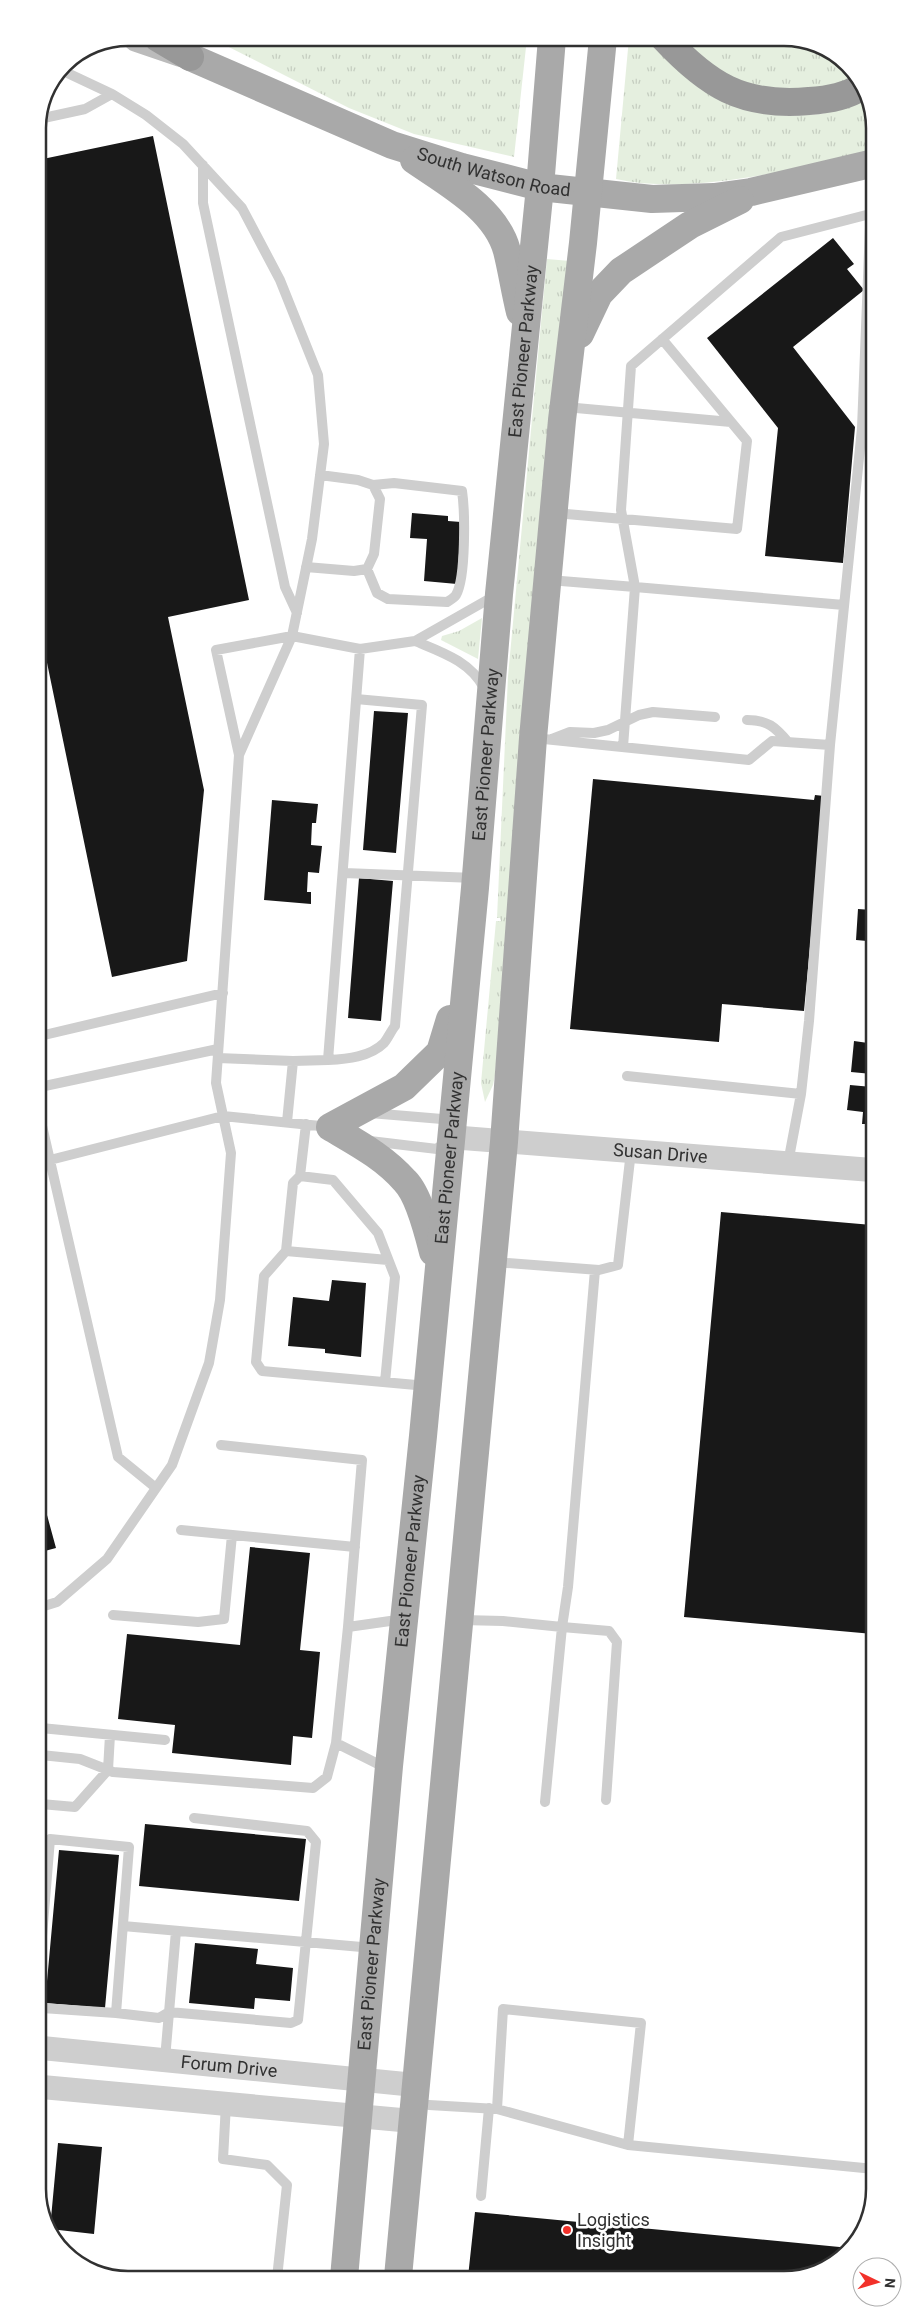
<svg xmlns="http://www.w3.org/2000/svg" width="912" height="2317" font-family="Roboto,sans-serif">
	<defs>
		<pattern id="grass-tufts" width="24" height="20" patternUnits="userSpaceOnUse" patternTransform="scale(1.25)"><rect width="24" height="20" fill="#e5efdf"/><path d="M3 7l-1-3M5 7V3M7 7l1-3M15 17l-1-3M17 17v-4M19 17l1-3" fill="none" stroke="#c5cdc0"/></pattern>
	</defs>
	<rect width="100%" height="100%" fill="#fff"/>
	<path fill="url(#grass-tufts)" d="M211,38h316l-13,119 -100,-23 -65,-26z
		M629,38h28l130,78 34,-2 29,-7 18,-10 2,55c-75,17 -178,44 -254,27z
		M683,38h107l49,18 16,22 -17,8 -71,6 -31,-10 -37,-24z
		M547,259l23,2 -75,814 -2,10 -8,17 -4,-19 15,-162h5l-1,-3h-3l11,-242z
		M482,618l-4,41 -37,-19 1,-4 17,-5z"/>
	<path fill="#181818" d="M153,136l96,464 -81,17 36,173 -17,171 -75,16 -73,-353 -1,-464z
		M833,238l21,26 -7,5 17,21 -71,57 62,80 -12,136 -78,-7 13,-128 -71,-90z
		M412,513l36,3v5l13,1 -4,62 -33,-3 3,-42 -17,-1z
		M374,711l34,2 -12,140 -33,-3z
		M593,779l221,21 1,-5 9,1 -20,215 -82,-7 -3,38 -149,-13z
		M272,800l46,4 -2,19h-4l-1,22 11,1 -3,27 -11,-1 -1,20h4v12l-47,-4z
		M359,878l34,3 -12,140 -33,-3z
		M858,909l14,1v45l-6,-1 1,-13 -11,-1z
		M869,1029l3,1v44l-21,-2 3,-31 14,2z
		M850,1085l22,2v37h-10l1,-12 -16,-2z
		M721,1212l151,13 1,409 -189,-17z
		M332,1280l34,3 -5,74 -36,-4v-4l-37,-3 5,-49 36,4z
		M41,1493l15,55 -15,4z
		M250,1547l60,6 -10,97 20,2 -8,86 -19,-2 -2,29 -119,-12 3,-28 -57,-6 9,-85 113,11z
		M145,1824l161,15 -7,62 -160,-15z
		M59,1850l60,5 -14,153 -60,-5z
		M195,1943l63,6 -2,15 37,4 -3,33 -35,-3 -1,11 -65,-6z
		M58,2143l44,4 -8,87 -44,-5z
		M475,2212l375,36 -37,27 -345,2z"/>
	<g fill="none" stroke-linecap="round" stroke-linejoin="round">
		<path stroke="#cecece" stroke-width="10" d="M39,119l46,-10 27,-15
			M203,165v38l82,384 12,26
			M565,407l166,15
			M555,513l182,16 10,-88 -85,-102
			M306,567l48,4 13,-2 7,-15 6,-55 -7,-14 -15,-5 -38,-5
			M367,569l10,24 11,6 59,3c3,-2 7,-4 9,-7 10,-17 9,-84 6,-104l-68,-8 -21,2
			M549,580l86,7 -12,160
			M844,605l-209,-18 -14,-77 10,-144 150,-129 89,-23
			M415,641c26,11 55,20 69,47
			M747,720c21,0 28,7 41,22
			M534,738l215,22 23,-19 58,4
			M552,739l18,-7 24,1 14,-3 31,-15 14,-3 62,5
			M239,755l-23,-105 76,-14 68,13 55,-8 81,-46
			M344,873l131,5
			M40,1036l183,-43
			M218,1058l75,3 -6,61
			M328,1060c19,-1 42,-3 56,-17 4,-5 7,-12 11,-17l27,-321 -66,-6
			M293,1061l35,-1 32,-411
			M627,1076l174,18
			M40,1087l178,-38
			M370,1113l72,6 5,10
			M40,1117l78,340 38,31
			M370,1141l67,8 9,-8
			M50,1160l173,-44 107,11
			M788,1163l13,-69 8,-73 21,-276 32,-317 8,-201
			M300,1176l6,-52
			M286,1251l102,9
			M494,1262l105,8 19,-5 13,-114
			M385,1382l10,-105 -17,-44 -45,-53 -33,-4 -7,7 -7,68 -22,25 -8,86 6,9 165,15
			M221,1445l141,15 -14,167
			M181,1530l174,17
			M41,1607l16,-5 50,-43 65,-94 37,-102 11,-63 11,-147 -15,-70 23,-328 53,-119 20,-97 12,-95 -6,-69 -38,-95 -38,-72 -59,-64 -37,-29 -34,-21 -51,-24
			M113,1615l85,7 26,-3 8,-84
			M462,1620l41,1 59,6 6,-40 27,-317
			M41,1728l124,12
			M41,1755l39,4 33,13 200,16 14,-11 9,-34
			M388,1769l-52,-26 12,-116 56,-8
			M545,1802l17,-175 47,4 8,11 -11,158
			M41,1804l34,3 33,-37 2,-35
			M123,1926l250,22
			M42,1936l8,-97 79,8 -13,166 -74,-5
			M116,2013l43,5 10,-6 122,11 7,-3 18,-178 -9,-11 -113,-13
			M165,2059l11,-128
			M226,2104l-3,55 44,6 20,20 -10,93
			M429,2105l68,4 6,-100 138,14 -13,122 -131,-36
			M628,2145l246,24
			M481,2196l8,-88"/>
		<g stroke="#cecece" stroke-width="24">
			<path id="s1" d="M450,1137l422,33"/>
			<path id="s2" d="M42,2048l373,37"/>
			<path d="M42,2087l370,34"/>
		</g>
		<path stroke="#bbb" stroke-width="28" d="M137,38l44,15"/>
		<g stroke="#a9a9a9" stroke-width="28">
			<path id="s3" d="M190,57l202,88 70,22 78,20 112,12 62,-2 37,-5 119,-28"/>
			<path d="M414,160c33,23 82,49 93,91 5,20 8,41 13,61"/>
			<path d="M580,334l19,-40 22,-23 69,-46 50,-25"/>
			<path d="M433,1252c-5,-20 -14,-57 -28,-71 -21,-24 -48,-38 -75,-54l74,-40 36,-35 10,-33"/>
			<path d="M398,2277l106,-1135 29,-404 29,-318 21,-177 20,-205"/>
			<path id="s4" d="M344,2278l45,-512 34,-330 52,-548 24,-294 41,-407 12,-149"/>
		</g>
		<path stroke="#989898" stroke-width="28" d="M158,38l32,19
			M664,38c44,47 78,69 145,63 17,-1 38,-5 52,-14"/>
	</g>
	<circle fill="#f2312a" stroke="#fff" stroke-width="2" cx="567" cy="2230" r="5"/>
	<g text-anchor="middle" stroke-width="5" stroke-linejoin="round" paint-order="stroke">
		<g font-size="18" fill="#313131" stroke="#fff">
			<text dy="6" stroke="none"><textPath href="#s3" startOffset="326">South Watson Road</textPath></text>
			<text dy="6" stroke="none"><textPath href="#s4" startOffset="1935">East Pioneer Parkway</textPath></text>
			<text dy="6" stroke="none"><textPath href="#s4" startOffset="1530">East Pioneer Parkway</textPath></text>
			<text dy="6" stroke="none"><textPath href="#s1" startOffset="211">Susan Drive</textPath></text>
			<text dy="6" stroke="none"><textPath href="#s4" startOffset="1125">East Pioneer Parkway</textPath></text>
			<text dy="6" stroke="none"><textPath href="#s4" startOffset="720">East Pioneer Parkway</textPath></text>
			<text dy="6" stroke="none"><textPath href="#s4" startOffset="315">East Pioneer Parkway</textPath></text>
			<text dy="6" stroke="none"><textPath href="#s2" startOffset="188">Forum Drive</textPath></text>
		</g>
		<g font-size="18" fill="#313131" stroke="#fff" text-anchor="start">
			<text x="577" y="2226">Logistics<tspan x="577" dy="21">Insight</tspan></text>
		</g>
	</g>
	<path d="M0 0H912V2317H0ZM128 46H784A82 82 0 0 1 866 128V2189A82 82 0 0 1 784 2271H128A82 82 0 0 1 46 2189V128A82 82 0 0 1 128 46Z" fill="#fff" fill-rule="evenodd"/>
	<path fill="none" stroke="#313131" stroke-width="2.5" d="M128 46H784A82 82 0 0 1 866 128V2189A82 82 0 0 1 784 2271H128A82 82 0 0 1 46 2189V128A82 82 0 0 1 128 46Z"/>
	<g transform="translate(877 2282) rotate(95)"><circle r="24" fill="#ffffff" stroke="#adadad"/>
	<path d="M0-4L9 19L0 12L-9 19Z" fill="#f2312a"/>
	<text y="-8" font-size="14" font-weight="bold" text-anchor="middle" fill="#313131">N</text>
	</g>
</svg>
